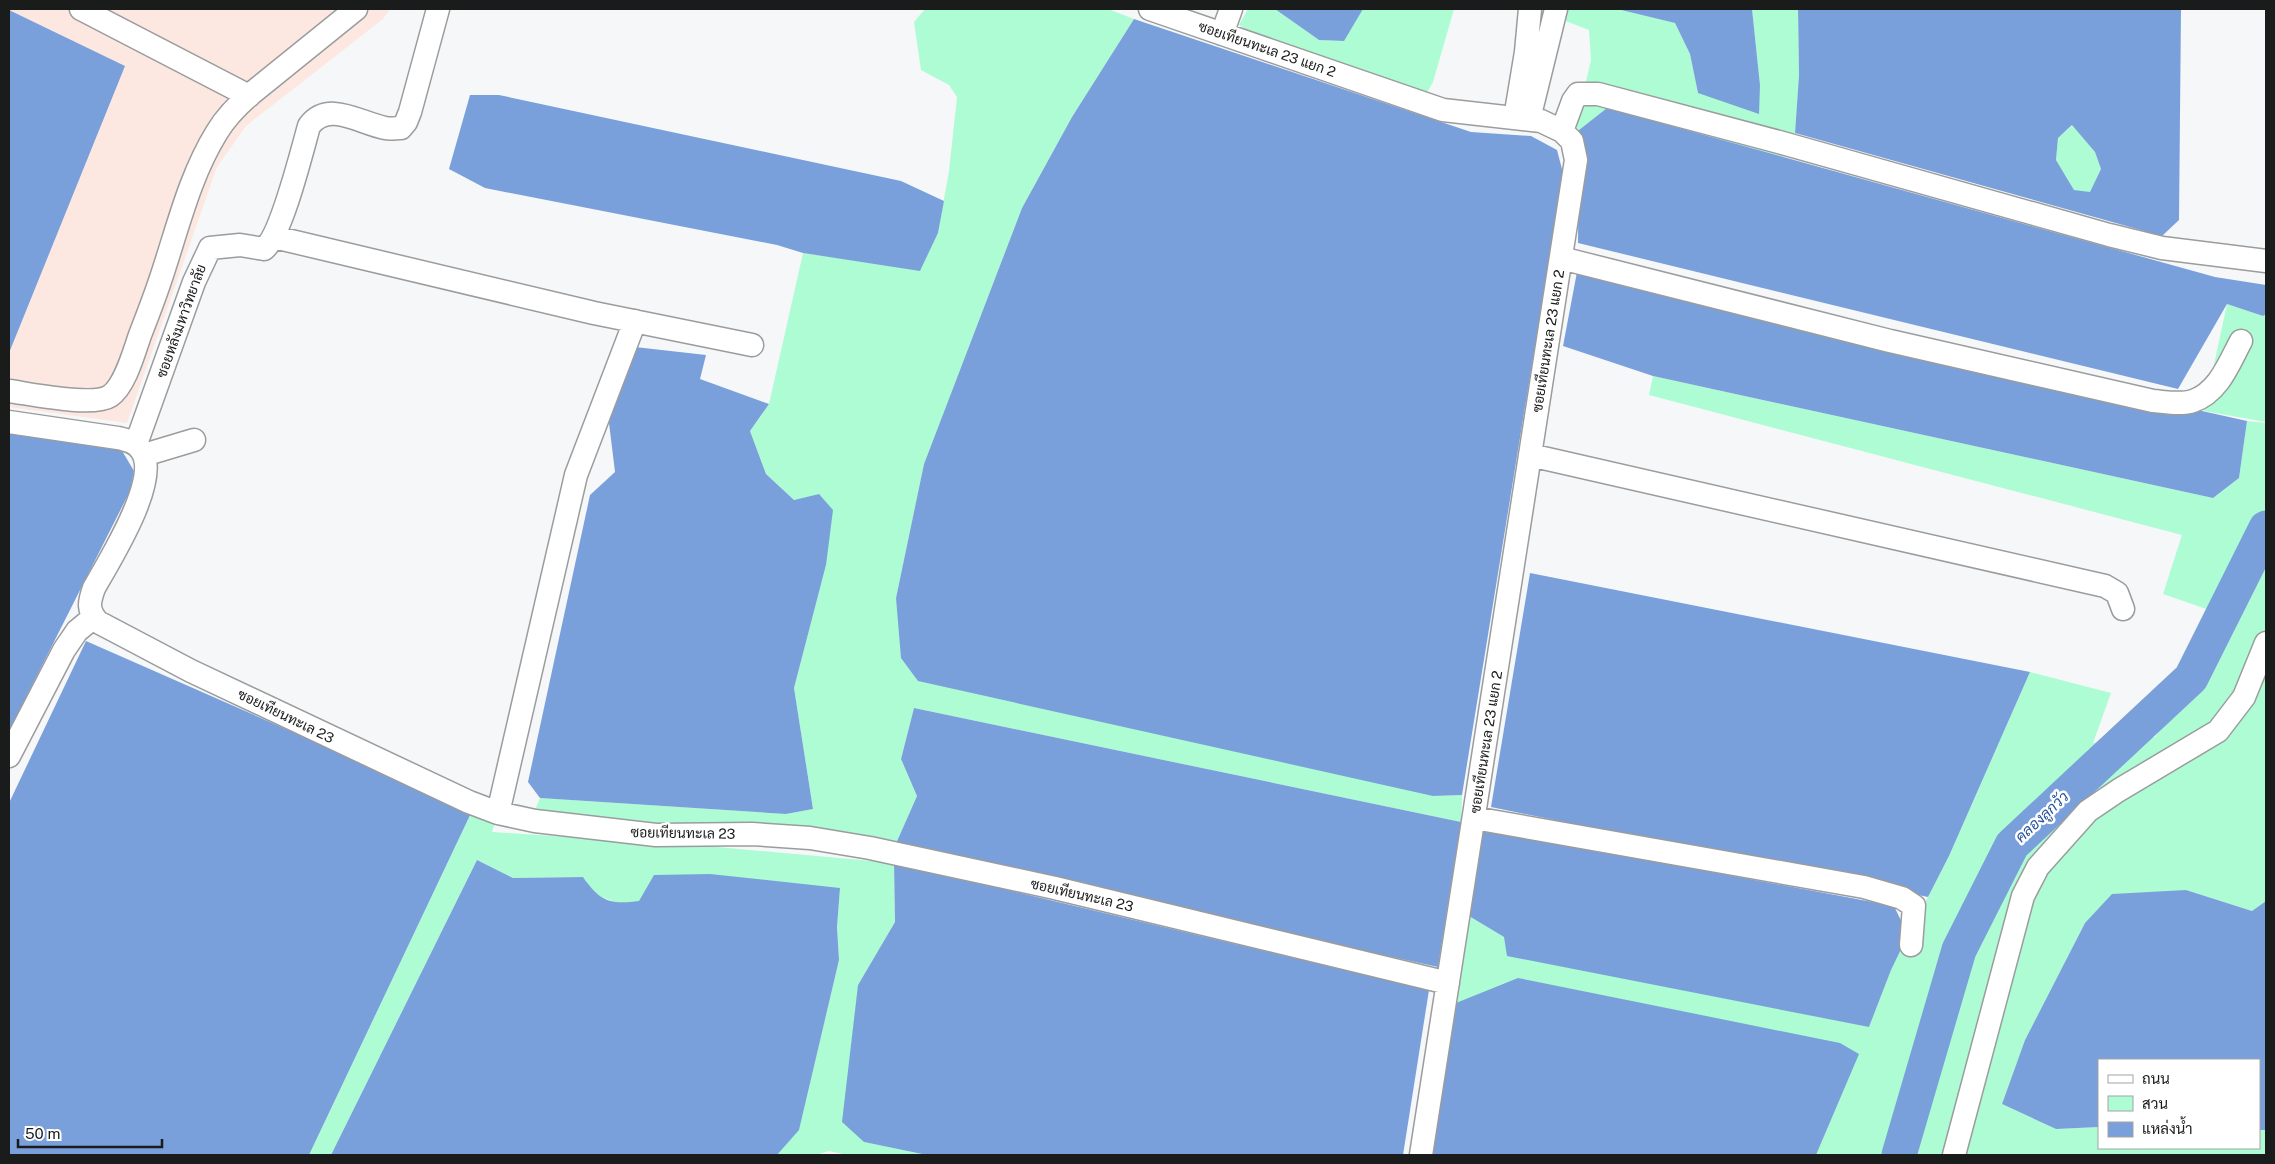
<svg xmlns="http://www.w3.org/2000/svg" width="2275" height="1164" font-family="'Public Sans',Sarabun,sans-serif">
	<rect width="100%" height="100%" fill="#f6f7f9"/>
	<path fill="#fce8e0" d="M9,9h381l-7,10 -137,107 -29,41 -90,256 -118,-16z"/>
	<path fill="#adfcd4" d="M925,9h183l26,10 -62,98 -50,91 -98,256 -28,134 537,198 29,-1 -1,27 -547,-114 -13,51 16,37 -23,52 -99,-16 -262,-17 7,-17 246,16 27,-5 -19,-121 32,-123 -7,-71 -25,6 -28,-26 -16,-43 19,-27 34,-151 117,17 18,-37 11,-62 8,-74 -8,-12 -28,-15 -7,-48z
		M1248,9h27l44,31 24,1 20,-32h91l-21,73 -8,14 -159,-55 -27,-16z
		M1560,9h57l58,14 15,31 8,39 62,-8 -8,-76h46l1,66 -4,58 -12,24 -176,-49 -28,22 -20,-24 26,-20 6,-26 -2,-30 -31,-12z
		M2073,125l22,27 6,17 -11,24 -16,-3 -18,-30 2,-22z
		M2227,304l36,12 3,-2v108l-62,-11z
		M1653,376l560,122 26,-20 8,-57 19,2v478l-14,10 -66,-21 -101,33 -60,117 -23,64 54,25 43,-2v21h160v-18h7v25h-450l42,-101 -402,-51 13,-87 35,21 365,90 22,-58 58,-113 81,-184 81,21 -18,50 62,-6 83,-117 -75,-26 19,-59 -533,-140z
		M472,811l23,12 -3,9 214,14 188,17 1,59 -37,63 6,157 63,13h-79l-19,-4 -13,4h-39l22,-26 40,-169 -2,-33 3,-39 -222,15 -22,-8 -13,-18 -70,1 -36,-18 -146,295h-22z"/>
	<path fill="#7aa0db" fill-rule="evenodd" d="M1275,9h88l-19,32 -25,-1z
		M1617,9h135l8,76 -1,29 -61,-21 -8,-39 -15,-31z
		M1798,9h383l-2,211 -17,16 -367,-103 4,-58zM2072,125l23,27 6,17 -11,23 -16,-2 -18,-30 2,-22z
		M9,10l116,56 -116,287z
		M1134,19l337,113 60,4 26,14 6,23 -101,622 -29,1 -515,-115 -17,-23 -5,-60 28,-134 98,-256 50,-91z
		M470,95h29l402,86 43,20 -6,32 -18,38 -117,-18 -26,-8 -292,-57 -36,-19z
		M1607,108l608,169 51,8v29l-3,2 -36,-12 -49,85 -600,-146 1,-113z
		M1577,272l670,149 -8,57 -26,20 -560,-122 -90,-30z
		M635,347l71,8 -6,24 69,25 -19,27 16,43 28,26 25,-6 14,16 -7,55 -32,123 19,121 -27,5 -246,-16 -12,-16 62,-287 25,-23 -6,-49z
		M9,430l112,19 13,22 -4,20 -121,240z
		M1530,573l500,99 -81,184 -21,41 -437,-90z
		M86,641l386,170 -163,344h-300v-352z
		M914,708l547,114 -23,145 -544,-119 23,-52 -16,-37z
		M1482,829l412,77 14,29 -17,35 -22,57 -362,-71 -3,-19 -35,-21z
		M477,860l36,18 70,-1c17,24 26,28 56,24l15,-26 56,-1 130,14 -3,39 2,33 -40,170 -22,25h-446z
		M894,863l535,127 -26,165h-476l-63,-13 -22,-20 16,-137 37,-63z
		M2186,890l66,21 14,-10v229h-7v-70h-160v67l-43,2 -54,-25 23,-64 60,-117 27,-29z
		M1518,978l322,65 19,11 -43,101h-385l25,-152z"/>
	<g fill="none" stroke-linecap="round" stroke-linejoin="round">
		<path stroke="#7aa0db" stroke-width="35" d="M1899,1155l60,-205 53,-105 179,-167 75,-150"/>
		<defs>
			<path id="minor" d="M81,9l168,87
				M1150,9l293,101 98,11 21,10 10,10 4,19 -155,995
				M1222,34l9,-25
				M1515,118l11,-66 4,-43
				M1529,119l27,-110
				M1562,131l11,-30 5,-7h20l181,48 330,93 53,13 104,13
				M274,237l320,76 158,32
				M1561,258l329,83 263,60c13,1 28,4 40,0 26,-9 36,-38 48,-60
				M9,391c22,3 84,16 101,5 15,-10 24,-44 30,-61 7,-18 14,-36 20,-54 17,-50 29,-104 57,-149 9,-15 22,-28 35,-39l104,-84
				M9,422l109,16c9,2 18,4 23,12 21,28 -32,111 -47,138 -5,14 -7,22 4,34l93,49 278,131 29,11 37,8 121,14 96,-1 58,4 60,10 185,40 393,95
				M136,444l58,-162 16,-34 30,-3 24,4c17,-13 38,-98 45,-123 19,-26 51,-3 76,2 5,1 11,0 16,0l5,-6 4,-10 28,-103
				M144,455l50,-15
				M1530,455l575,131 12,7 6,16
				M9,756l55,-106 13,-19 17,-14
				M498,813l78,-338 59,-154
				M1474,818l390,69 38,11 12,8 -3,39
				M1954,1155l69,-259 15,-29 50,-56 31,-21 99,-59 26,-34 22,-54"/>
		</defs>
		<use href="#minor" stroke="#9b9c9e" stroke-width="25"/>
		<use href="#minor" stroke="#fff" stroke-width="22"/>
	</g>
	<g text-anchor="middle" stroke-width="5" stroke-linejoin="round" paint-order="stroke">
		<g font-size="14" fill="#1a1b1b" stroke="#fff">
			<text transform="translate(1267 49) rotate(19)" y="5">ซอยเทียนทะเล 23 แยก 2</text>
			<text transform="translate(181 321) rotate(-70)" y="5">ซอยหลังมหาวิทยาลัย</text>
			<text transform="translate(1548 341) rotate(-81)" y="5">ซอยเทียนทะเล 23 แยก 2</text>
			<text transform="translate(286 716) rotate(26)" y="5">ซอยเทียนทะเล 23</text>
			<text transform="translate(1486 742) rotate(-81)" y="5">ซอยเทียนทะเล 23 แยก 2</text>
			<text transform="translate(683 833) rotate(1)" y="5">ซอยเทียนทะเล 23</text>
			<text transform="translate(1082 895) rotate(13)" y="5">ซอยเทียนทะเล 23</text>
		</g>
		<g font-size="15" font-style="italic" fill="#26539b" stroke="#fff">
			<text transform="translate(2042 817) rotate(-43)" y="5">คลองลูกวัว</text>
		</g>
	</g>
	<rect width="2275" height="1164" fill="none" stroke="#1a1b1b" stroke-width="20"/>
	<rect x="2098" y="1059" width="162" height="90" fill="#ffffff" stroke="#a3a4a4"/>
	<rect x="2108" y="1075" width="25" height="8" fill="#ffffff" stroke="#a3a4a4"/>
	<text x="2142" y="1084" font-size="15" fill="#1a1b1b">ถนน</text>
	<rect x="2108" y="1096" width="25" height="15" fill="#adfcd4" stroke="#a3a4a4"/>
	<text x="2142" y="1109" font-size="15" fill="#1a1b1b">สวน</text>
	<rect x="2108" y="1122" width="25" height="15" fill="#7aa0db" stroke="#a3a4a4"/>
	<text x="2142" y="1134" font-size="15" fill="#1a1b1b">แหล่งน้ำ</text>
	<path d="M18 1139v8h144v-8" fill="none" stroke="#1a1b1b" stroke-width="2.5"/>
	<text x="25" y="1139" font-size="15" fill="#1a1b1b" stroke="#ffffff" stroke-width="4" paint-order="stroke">50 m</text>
</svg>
